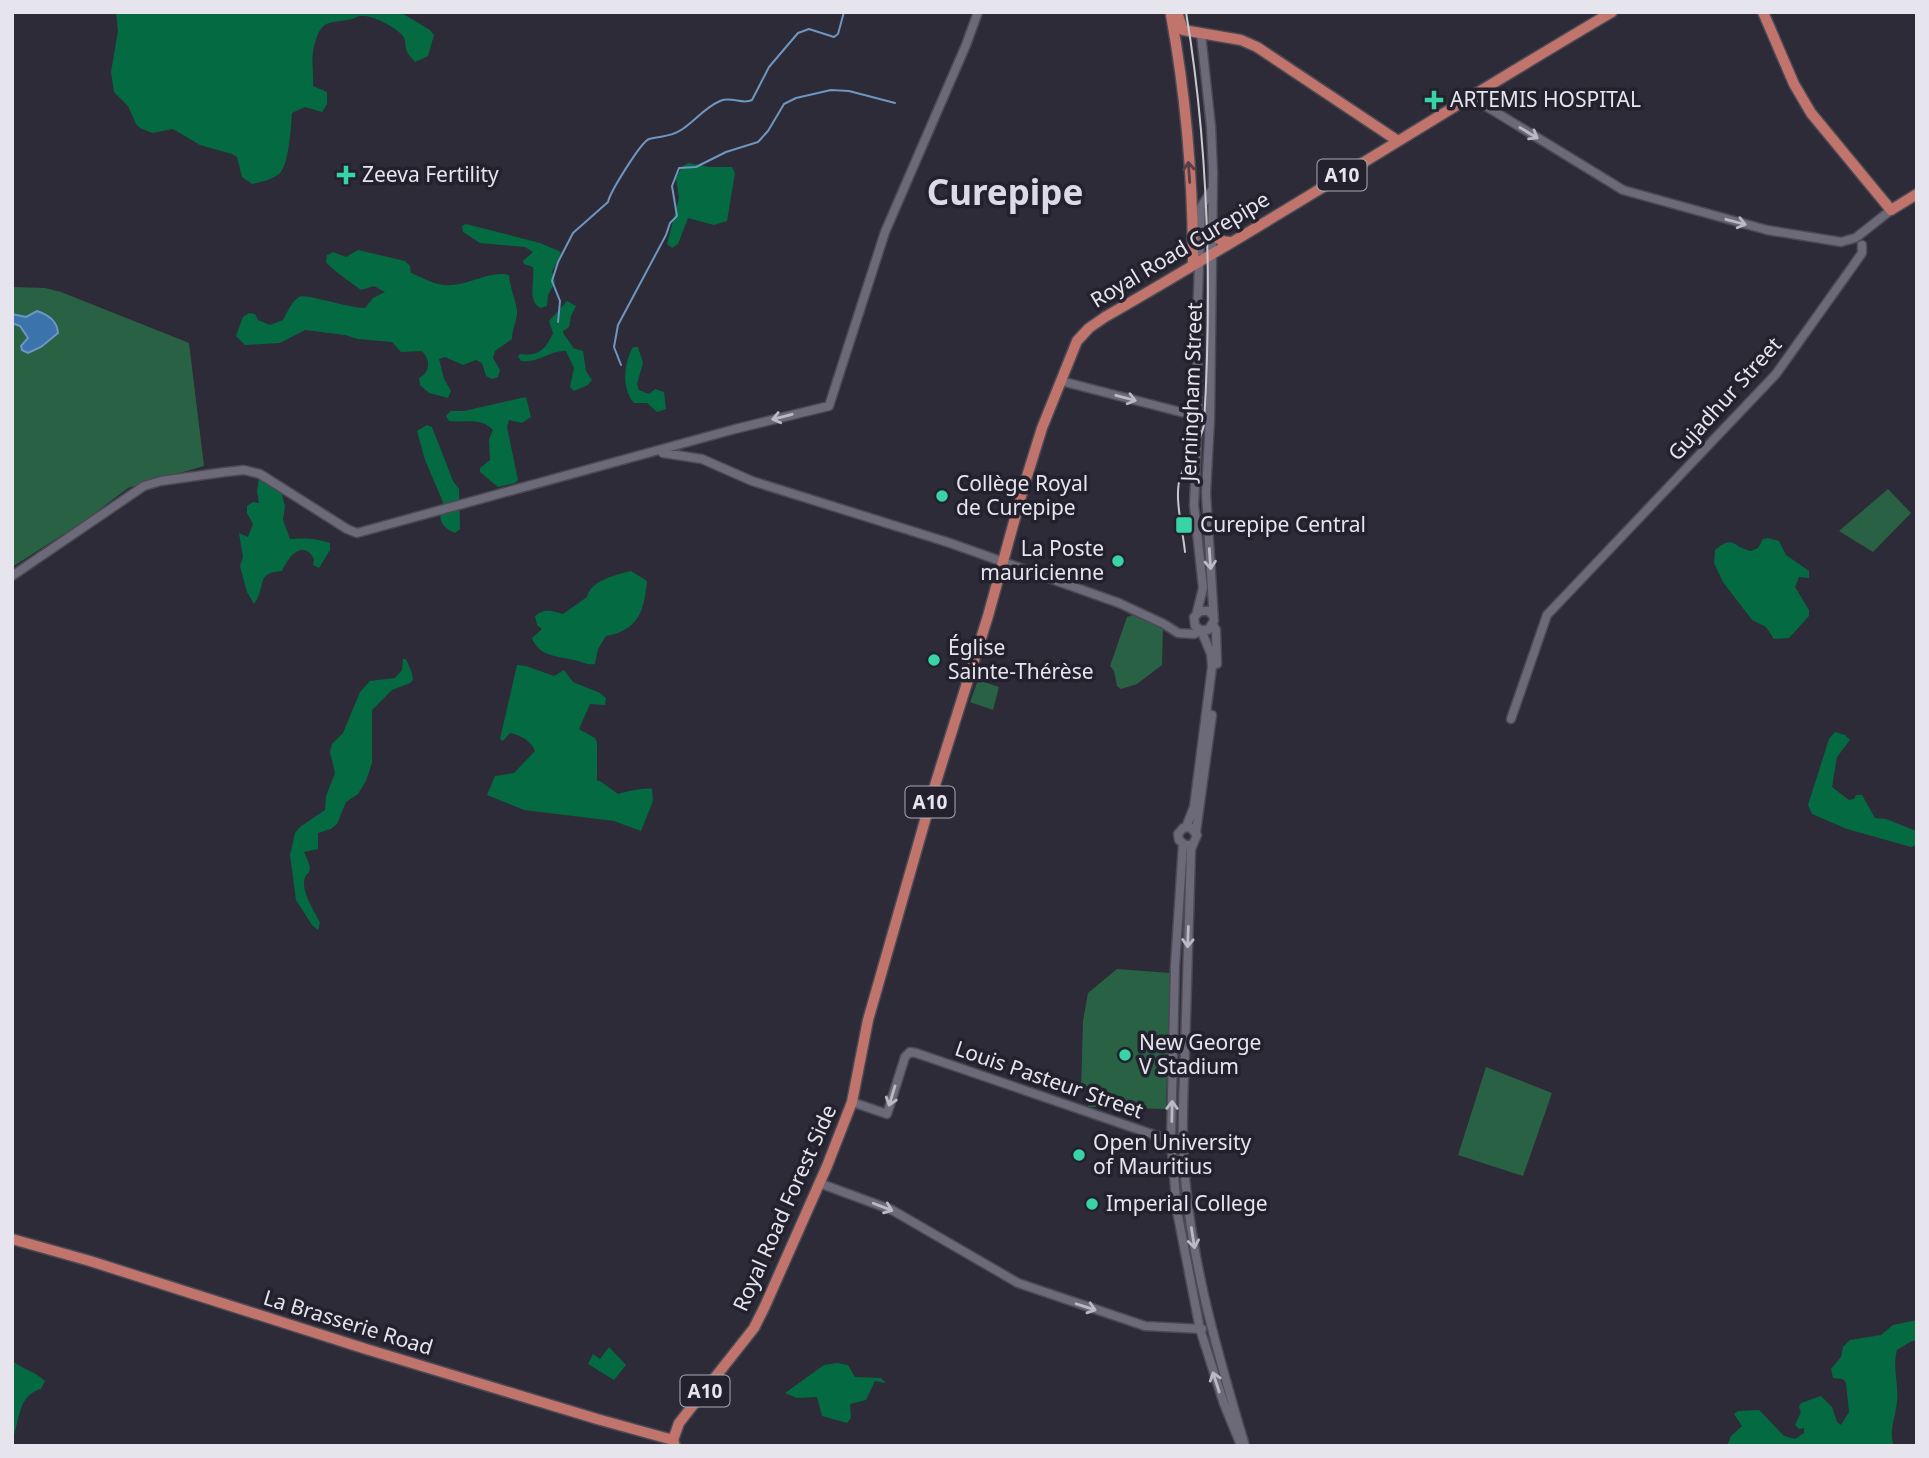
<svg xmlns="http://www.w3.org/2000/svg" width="1929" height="1458" font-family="'Noto Sans',sans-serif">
	<rect width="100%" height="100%" fill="#2d2b37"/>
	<path fill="#286144" d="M12,287l33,1 16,4 128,51 15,123 -76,22 -45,34 -71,45z
		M1888,489l23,24 -38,39 -34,-21z
		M1136,614l27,11 -1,40 -25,19 -16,5 -4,-3 -3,-15 -4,-5 17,-49z
		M978,680l21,7 -6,23 -23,-8z
		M1117,969l53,4 -4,136 -78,-2 1,-17h-8l2,-69 5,-28z
		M1486,1067l66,26 -29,83 -65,-21z"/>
	<path fill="#046a42" d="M116,12h284l30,18 4,5 -6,21 -13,6c-3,-4 -8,-8 -9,-13 -1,-5 0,-11 -5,-15 -8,-8 -28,-19 -39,-18 -7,0 -3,1 -10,3 -20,5 -30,-2 -37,24 -5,15 -1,28 -2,43l14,6v12l-5,8 -17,-5 -13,6c-1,13 -3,53 -13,61 -8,6 -18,8 -27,10l-10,-7 -5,-20 -5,-3 -32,-9 -27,-16 -21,4 -12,-5 -4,-4 -8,-18 -14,-14 -3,-20 7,-41z
		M688,163l21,4h23l3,6 -8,48 -13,4 -26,-7 -10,26 -6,4 -5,-4 12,-46 -3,-20 6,-11z
		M466,224l74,19 19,8 2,2 -9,19 3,10 -7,13 -1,11 -7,2c-13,-9 -5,-26 -7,-41l-9,-3 -1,-3 10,-9 -8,-5 -45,-4 -17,-11 -1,-6z
		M358,250l47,11 5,5 1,7c10,4 22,11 32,12 23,3 45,-15 66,-10 1,13 6,23 8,35 1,9 -5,19 -5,29l-17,12 -2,7 7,12 -2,7 -6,2 -6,-3 -4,-13 -6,-3 -13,5 -18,-8 -6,2 5,20 7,12 -3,7 -19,-5 -9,-8 -1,-7c11,-5 12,-18 3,-27l-21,1 -9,-10 -34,-3 -13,-4 -40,-5 -25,13 -35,2 -9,-9 7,-19 6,-4 6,1 3,6 12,5 13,-5c4,-7 8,-18 16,-23 6,-4 52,12 66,11l8,-10 12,-6 -11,-6 -13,4c-9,-7 -30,-21 -35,-28l1,-7 6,-3 13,5z
		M567,301l9,5 -5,10 -2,11 -6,4c1,7 8,10 10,17l10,3 3,20 6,9 -4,5 -14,6 -4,-4 4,-19 -8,-17c-16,-1 -27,12 -45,10l-3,-5 2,-2c18,3 26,-5 33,-21l-4,-12z
		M633,347h5l5,16 -6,21 2,6 10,4 6,-5 9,3 2,17 -9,3 -10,-9h-13c-13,-15 -10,-40 -1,-56z
		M526,397l5,20 -9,6 -13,-3 -2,7 11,53 -3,3 -17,4 -18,-15v-4l10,-8 -1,-21 4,-9c-12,-13 -28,-7 -44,-9l-3,-5 5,-5h13z
		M427,425l5,2 21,54 6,8 1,40 -5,4c-16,-6 -17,-16 -12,-31l-18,-42 -8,-29z
		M259,477l13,5 9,10 4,14 -2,14 7,19c14,-1 25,-1 40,4v7l-11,18 -6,-3 1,-6c-11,-21 -26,-2 -32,12 -28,2 -15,16 -28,33l-7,-12 -7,-26 3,-9 -4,-24 9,4 5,-13 -6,-11v-7l6,-4 6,1 -2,-12z
		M1768,538l11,3 7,14 23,16v7l-10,-1 -4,10 14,23v6l-20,22 -15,1 -8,-12 -14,-7 -29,-38 -9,-19 1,-13c19,-16 17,-3 36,1l7,-3 5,-9z
		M631,571l16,10c-3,30 -8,49 -41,55l-8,13 -3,15c-7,1 -10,-1 -17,-3 -17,-5 -39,-3 -46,-23l10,-9 -5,-4 -2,-9c10,-8 16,-5 28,-2l24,-17c4,-17 29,-22 44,-26z
		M403,659h3l6,14 1,7 -3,3 -18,7 -20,20v53l-6,18 -8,13 -12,8 -9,22 -6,5 -13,4v16l-14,3c13,27 0,16 0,32 0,12 11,28 16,39l-2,7 -6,-5 -16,-25 -6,-45 5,-22 5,-6 25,-17 1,-14 9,-23 -5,-21 2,-8 11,-11 17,-41 10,-11 25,-3 7,-8z
		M517,665l9,1 28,10 10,-6 9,12 27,11 6,5 -1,7 -15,-1 -11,25 16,9 2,4v39h3l18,13c6,-2 29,-7 34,-5l1,12 -12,30 -27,-10 -90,-11 -37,-15 8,-19 19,-3 21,-22c-3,-10 -15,-16 -25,-18l-7,8 -3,-2z
		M1835,732l10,3 5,5 -13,17 -5,30 17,13 5,-1 2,-4h6l13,23 11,1 30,12v14l-5,2 -64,-18 -35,-15 -4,-9 21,-66z
		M1917,1320v20l-7,2 -13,8c-5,18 2,33 0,51 -1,15 -9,31 -3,45h-167l4,-10 11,-10 -8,-12 4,-3 21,-1 25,26 11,3 9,-6v-5l-5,1 -4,-4 6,-13 -2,-5 2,-4 20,-7 11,11 5,15 4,3 8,-13 -3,-29 -3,-4 -10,-1 -2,-9 10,-12 2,-10 7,-7 31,-5 12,-10z
		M609,1347l17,18 -12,15 -26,-16 5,-10 7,5z
		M12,1361c11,8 24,11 33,20l-4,8c-24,6 -21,33 -29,52z
		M837,1363l11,2 7,12 26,1 5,5 -11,-2 -9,19 -16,4 1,14 -4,5 -25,-7 -5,-19 -20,1 -12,-5 39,-28z"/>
	<path fill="#3b74ac" stroke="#6e96c0" stroke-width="2" d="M37,311c11,4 20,9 21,22l-17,14 -13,6 -6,-3 -1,-4 7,-8 -8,-12 -8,-3v-9l14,3z"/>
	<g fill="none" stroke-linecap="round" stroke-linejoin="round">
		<path stroke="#6e96c0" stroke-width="2" d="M558,322l2,-21 -8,-20 6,-19 15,-29 35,-31c2,-10 33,-60 41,-63 11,-3 22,-2 32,-9 14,-9 23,-22 39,-29 12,-5 22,4 32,-1l17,-33 29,-34 11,-4 25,8 4,-3 6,-22
			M621,365l-7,-18 4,-22 48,-90 4,-12 7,-7 -5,-30 7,-18 17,-1 30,-15 32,-10 10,-11 16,-27 12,-6 35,-8 18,1 46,12"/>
		<defs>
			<path id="minor" d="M1201,34l10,93 2,46 -3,246 -4,74 8,128 -6,9h-7l-6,-4 -1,-9 6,-6h9l4,5
				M1471,97l152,93 144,40 74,12 14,-4
				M1858,236l33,-26
				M1061,381l139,36
				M663,453l39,6 50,22 198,62 169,60 45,21 14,9 16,1 7,-4 10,24 1,13 -18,140 -8,20
				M12,576l132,-90 17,-5 64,-9 19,-2 16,4 87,55 10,4 378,-104 94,-23 56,-174 81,-187 12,-33
				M1197,612l6,-24 -9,-83 4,-89 -1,-93 4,-116 11,-17
				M1213,625l3,5 1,34
				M1511,719l36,-104 229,-241 74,-104 12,-17v-8
				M1196,832l16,-117
				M1183,844l-8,122 -4,174 6,71 23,118 24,75 16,39
				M1191,845h-6l-6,-5 -1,-6 5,-6 7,-1 7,8 -6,14c-2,67 -4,134 -6,201 -1,32 -3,64 -2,96 4,103 33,202 62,300
				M852,1102l35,12 18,-57 5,-5 6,1 259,89
				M819,1183l73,27 126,73 127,43 57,3"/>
			<path id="major" d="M1177,12l6,18 58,10 16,7 141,94
				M1763,12l31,72 17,29 80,97 26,-16
				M1171,15c15,81 22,167 22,250
				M1213,228c3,11 7,14 19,14
				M12,1239l78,22 276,88 231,70 76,21
				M675,1446l-2,-6 6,-17 75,-95 11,-22 62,-140 25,-64 16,-82 68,-238 52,-166 35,-127 19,-61 35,-87 12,-13 16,-11c171,-98 337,-205 507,-305"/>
		</defs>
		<use href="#minor" stroke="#4b4a54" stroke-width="11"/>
		<use href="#major" stroke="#4b4a54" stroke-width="13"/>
		<use href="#minor" stroke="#6c6a78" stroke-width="8"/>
		<use href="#major" stroke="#c1746b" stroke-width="10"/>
		<path stroke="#c9c8d1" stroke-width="2" d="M1185,552c-2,-22 -12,-57 -4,-77 6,-18 19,-31 23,-50 8,-138 5,-276 -18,-413"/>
	</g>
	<defs><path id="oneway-shaft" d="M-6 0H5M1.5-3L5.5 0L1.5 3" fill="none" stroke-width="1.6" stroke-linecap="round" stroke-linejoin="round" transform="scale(1.75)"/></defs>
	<g stroke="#bbbac4">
		<use href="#oneway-shaft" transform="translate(1529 133) rotate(31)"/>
		<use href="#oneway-shaft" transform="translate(1736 222) rotate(15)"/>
		<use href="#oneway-shaft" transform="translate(1126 398) rotate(15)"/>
		<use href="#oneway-shaft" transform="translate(782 417) rotate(166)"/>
		<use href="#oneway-shaft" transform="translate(1210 559) rotate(86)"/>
		<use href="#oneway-shaft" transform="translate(1188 937) rotate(92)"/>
		<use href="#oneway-shaft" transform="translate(892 1096) rotate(107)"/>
		<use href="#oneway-shaft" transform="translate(1172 1111) rotate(-89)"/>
		<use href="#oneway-shaft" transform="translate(883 1207) rotate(21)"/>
		<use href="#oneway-shaft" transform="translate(1193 1238) rotate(81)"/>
		<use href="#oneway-shaft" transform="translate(1086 1307) rotate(18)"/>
		<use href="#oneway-shaft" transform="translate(1216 1382) rotate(-108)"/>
	</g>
	<use stroke="#5a3e43" href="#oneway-shaft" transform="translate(1189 172) rotate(-94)"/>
	<g fill="#39d4a5" stroke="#23212d" stroke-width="2.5">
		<path d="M1430.5 89.5h7v7h7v7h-7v7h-7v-7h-7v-7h7z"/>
		<path d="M342.5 164.5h7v7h7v7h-7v7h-7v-7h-7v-7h7z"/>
		<circle cx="942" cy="496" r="7"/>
		<rect x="1175" y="516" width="18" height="18" rx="3.5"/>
		<circle cx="1118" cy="561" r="7"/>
		<circle cx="934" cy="660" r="7"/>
		<circle cx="1125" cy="1055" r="7"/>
		<circle cx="1079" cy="1155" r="7"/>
		<circle cx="1092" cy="1204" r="7"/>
	</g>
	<g text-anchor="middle" stroke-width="7" stroke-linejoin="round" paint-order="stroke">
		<g fill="#23212d" stroke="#acaab3" stroke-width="2">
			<rect x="1317.5" y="159.5" width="49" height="31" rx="5"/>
			<rect x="905.5" y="786.5" width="49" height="31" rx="5"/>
			<rect x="680.5" y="1375.5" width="49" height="31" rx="5"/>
		</g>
		<g font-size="19" font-weight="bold" fill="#e6e5ed">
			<text x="1342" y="182">A10</text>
			<text x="930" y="809">A10</text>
			<text x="705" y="1398">A10</text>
		</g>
		<g font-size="21" fill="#e6e5ed" stroke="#23212d" text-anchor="start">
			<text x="1450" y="107">ARTEMIS HOSPITAL</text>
			<text x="362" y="182">Zeeva Fertility</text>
			<text x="956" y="491">Collège Royal<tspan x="956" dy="24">de Curepipe</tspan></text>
			<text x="1200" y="532">Curepipe Central</text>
			<text x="1104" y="556" text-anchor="end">La Poste<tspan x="1104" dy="24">mauricienne</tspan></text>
			<text x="948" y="655">Église<tspan x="948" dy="24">Sainte-Thérèse</tspan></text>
			<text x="1139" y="1050">New George<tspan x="1139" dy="24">V Stadium</tspan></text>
			<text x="1093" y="1150">Open University<tspan x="1093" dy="24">of Mauritius</tspan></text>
			<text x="1106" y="1211">Imperial College</text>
		</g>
		<g font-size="21" fill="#e6e5ed" stroke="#23212d">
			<text transform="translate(1180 250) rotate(-31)" y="7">Royal Road Curepipe</text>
			<text transform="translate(1192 392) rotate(-88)" y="7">Jerningham Street</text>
			<text transform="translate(1725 399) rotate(-48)" y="7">Gujadhur Street</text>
			<text transform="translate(1049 1080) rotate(19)" y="7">Louis Pasteur Street</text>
			<text transform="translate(785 1208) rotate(-66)" y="7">Royal Road Forest Side</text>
			<text transform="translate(348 1323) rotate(17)" y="7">La Brasserie Road</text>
		</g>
		<g font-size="35" font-weight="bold" fill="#dcd9e9" stroke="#23212d">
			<text x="1005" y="205">Curepipe</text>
		</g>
	</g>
	<rect width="1929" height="1458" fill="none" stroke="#e6e5ed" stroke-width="28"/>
</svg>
